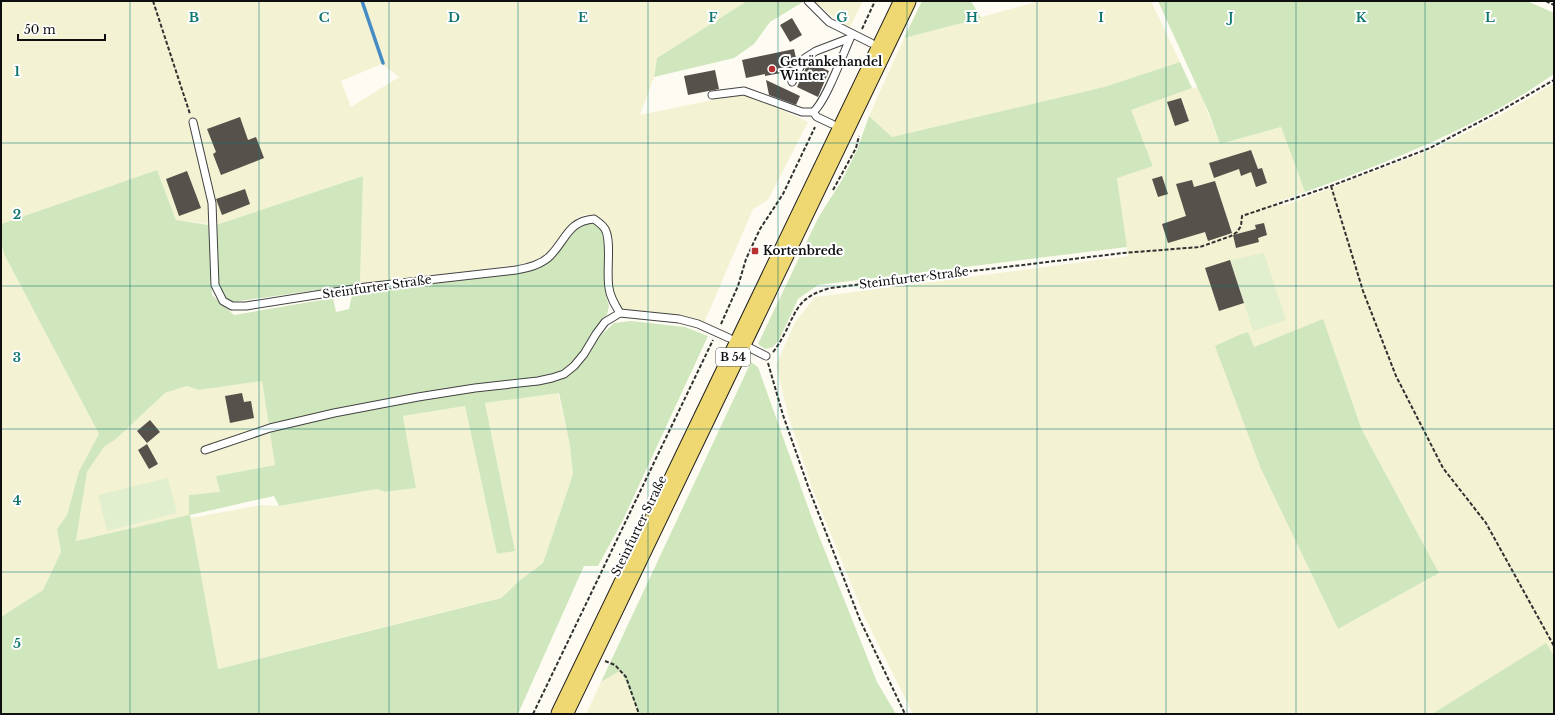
<svg xmlns="http://www.w3.org/2000/svg" width="1555" height="715" font-family="'Libre Baskerville',serif">
	<rect width="100%" height="100%" fill="#fefcf2"/>
	<path fill="#f3f2d3" fill-rule="evenodd" d="M1,1h746l-90,57 -3,19 -14,38 106,-22 62,29 -40,78 -15,9 -49,114 -80,-11 -9,-12 -5,-29 -3,-43 -12,-12 -12,-1 -8,5 -28,34 -18,9 -80,11 -89,10 3,-108 -147,49 -40,-5 -19,-50 -156,54zM382,64l17,13 -48,30 -10,-26z
		M813,1h50l-14,28z
		M1040,1h111l29,61 -76,25 -212,50 -23,-21 35,-78z
		M1554,83v573l-8,-12 -114,70h-519l-48,-96 -53,-130 -24,-73 -12,-50 19,-43 20,-25 313,-41 -11,-79 36,-12 -23,-55 62,-22 6,-1 22,57 61,-17 24,65 -33,12 14,1 150,-57 70,-36zM1323,320l39,110 77,143 -101,56 -77,-160 -7,-122z
		M1,242l3,12 95,180 -20,37 -12,44 -10,14 4,23 -18,38 -42,27z
		M262,381l13,84 -59,11 4,16 -30,23 -114,26 11,-69 17,-25 12,-8 49,-46 22,-7 12,4z
		M558,393l12,53 3,28 -30,89 -24,18 -19,17 -283,71 -27,-151 72,-13 17,1 98,-17 8,3 31,-4 -13,-72 62,-10 32,148 18,-3 -30,-148z
		M621,670l18,44h-53l15,-32z"/>
	<path fill="#d0e7bd" fill-rule="evenodd" d="M747,1h55l1,1 -33,20 -16,22 -20,14 -80,19 3,-19z
		M922,1h49l10,17 -77,20z
		M1158,1h369l27,12v61c-76,53 -162,87 -249,118l-24,-65 -61,17 -11,-31z
		M1180,62l12,26 -61,22 22,56 -36,12 10,69 -309,38 -20,14 -18,39 -7,9 -8,2 -7,-5 60,-126 24,-38 15,-30 12,-34 23,21 212,-50z
		M157,170l19,50 33,5 3,70 22,20 99,-17 3,14 13,-3 3,-14 180,-26 19,-11 15,-16 12,-17 14,-3 10,8 2,15v42l5,19 -2,9 -9,11 -2,14 18,-17 17,-2 54,6 23,9 -86,186 -24,44h-14l-66,148h-517v-97l42,-27 18,-38 -4,-23 10,-14 12,-44 20,-37 -95,-180 -3,-12v-18zM262,381l13,84 -59,11 4,16 -31,3v20l-113,26 11,-69 17,-25 12,-8 49,-46 22,-7 12,4zM559,393l11,53 3,28 -30,89 -24,18 -18,17 -283,71 -28,-154 84,-19 5,10 98,-17 8,3 31,-4 -13,-72 62,-10 32,148 18,-3 -30,-148z
		M363,176l-3,108 -127,18 -8,-3 -7,-12 -2,-62z
		M1323,319l39,111 77,143 -101,56 -77,-160 -46,-123 24,-11 9,-3 6,15z
		M751,362l7,5 55,154 64,161 19,32h-257l-18,-44 -20,12z
		M1546,643l8,13v58h-122z"/>
	<path fill="#e2efce" d="M1264,253l22,67 -33,11 -23,-71z
		M168,478l9,35 -70,18 -9,-36z"/>
	<g fill="none" stroke-linecap="round" stroke-linejoin="round">
		<path stroke="#458bc4" stroke-width="3.5" d="M362,1l21,62"/>
	</g>
	<path fill="#57514c" d="M792,18l10,17 -12,7 -10,-17z
		M794,49l3,14 -5,8 -27,5v-2l-19,4 -4,-18z
		M809,61l20,10 -11,26 -21,-10z
		M715,70l4,19 -31,6 -4,-19z
		M766,80l34,16 -4,9 -27,-10z
		M1181,98l8,23 -14,5 -8,-24z
		M240,117l8,23 8,-3 8,21 -43,17 -8,-21 3,-2 -9,-23z
		M1251,150l7,19 4,-1 5,15 -11,4 -5,-15 -10,4 -2,-7 -25,9 -5,-15z
		M187,171l14,37 -22,8 -13,-37z
		M1162,176l6,18 -10,3 -6,-18z
		M1192,180l2,7 21,-6 17,52 -24,8 -3,-9 -37,11 -6,-19 24,-8 -10,-32z
		M245,189l5,15 -28,11 -6,-16z
		M1264,223l3,12 -9,3 1,4 -23,6 -3,-13 23,-6 -1,-4z
		M1230,260l14,43 -25,8 -14,-43z
		M242,393l2,9 7,-1 3,17 -24,5 -5,-27z
		M150,420l10,12 -13,11 -10,-12z
		M147,444l11,20 -9,5 -11,-19z"/>
	<g fill="none" stroke-linecap="round" stroke-linejoin="round">
		<defs>
			<path id="lane" d="M808,1l21,21 42,21
				M792,82l13,-24 11,-7 34,-13
				M712,95l32,-4 58,21h11c13,-10 31,-61 39,-78
				M813,112l4,5 15,7
				M193,122l19,81 3,82 8,16 9,5h14l120,-19 150,-17c12,-2 25,-5 34,-14 16,-16 18,-35 44,-37 4,3 8,5 11,10 7,12 1,43 4,59 1,9 6,17 11,25
				M742,344l24,12
				M205,450l65,-22 64,-15 84,-16 57,-9 63,-7 14,-3 12,-4 10,-8 10,-12 12,-20 9,-12 15,-9 59,6 19,5 31,14"/>
			<path id="primary" d="M562,714l343,-713"/>
		</defs>
		<use href="#lane" stroke="#424242" stroke-width="9"/>
		<use href="#primary" stroke="#202020" stroke-width="23"/>
		<path stroke="#313131" stroke-width="2" stroke-dasharray="4 2" stroke-linecap="butt" d="M153,1l37,113
			M1546,1l8,4
			M862,29l13,-28
			M1331,186l32,105 33,85 47,92 43,55 68,123
			M833,190l23,-42 3,-12
			M721,324l17,-38 8,-27 14,-30 23,-35 32,-67
			M773,352c5,-6 8,-12 12,-19 13,-27 15,-36 45,-45l293,-35 77,-6 31,-11 6,-4 4,-6 1,-10 89,-30 99,-38 72,-38 52,-30
			M768,363l15,52 26,74 51,131 45,94
			M605,661l10,4 11,12 13,37
			M533,714l180,-374"/>
		<use href="#lane" stroke="#fff" stroke-width="7"/>
		<use href="#primary" stroke="#efd771" stroke-width="21"/>
	</g>
	<path fill="none" stroke="#0f766e" stroke-width="1" stroke-opacity="0.55" d="M130,1v713M259,1v713M389,1v713M518,1v713M648,1v713M778,1v713M907,1v713M1037,1v713M1166,1v713M1296,1v713M1425,1v713M1,143h1553M1,286h1553M1,429h1553M1,572h1553"/>
	<g fill="#b63130" stroke="#fff" stroke-width="1.5">
		<circle cx="772" cy="69" r="4"/>
		<rect x="751" y="247" width="8" height="8" rx="2"/>
	</g>
	<g text-anchor="middle" stroke-width="4" stroke-linejoin="round" paint-order="stroke">
		<rect fill="#fff" stroke="#575757" stroke-width="1" x="716" y="348" width="34" height="18" rx="3"/>
		<g font-size="11" font-weight="bold" fill="#0f0f0f">
			<text x="733" y="361">B 54</text>
		</g>
		<g font-size="12" font-weight="bold" fill="#0f0f0f" stroke="#fff" text-anchor="start">
			<text x="780" y="66">Getränkehandel<tspan x="780" dy="14">Winter</tspan></text>
			<text x="763" y="255">Kortenbrede</text>
		</g>
		<g font-size="12" fill="#0f0f0f" stroke="#fff">
			<text transform="translate(914 278) rotate(-7)" y="4">Steinfurter Straße</text>
			<text transform="translate(377 287) rotate(-8)" y="4">Steinfurter Straße</text>
			<text transform="translate(639 526) rotate(-64)" y="4">Steinfurter Straße</text>
		</g>
	</g>
	<g font-size="13" text-anchor="middle" font-weight="bold" fill="#0f766e" stroke="#fff" stroke-width="4" stroke-linejoin="round" paint-order="stroke">
		<text x="194" y="22">B</text>
		<text x="324" y="22">C</text>
		<text x="454" y="22">D</text>
		<text x="583" y="22">E</text>
		<text x="713" y="22">F</text>
		<text x="842" y="22">G</text>
		<text x="972" y="22">H</text>
		<text x="1101" y="22">I</text>
		<text x="1231" y="22">J</text>
		<text x="1361" y="22">K</text>
		<text x="1490" y="22">L</text>
		<text x="17" y="76">1</text>
		<text x="17" y="219">2</text>
		<text x="17" y="362">3</text>
		<text x="17" y="505">4</text>
		<text x="17" y="648">5</text>
	</g>
	<rect width="1555" height="715" fill="none" stroke="#0f0f0f" stroke-width="4"/>
	<path d="M18 34v6h87v-6" fill="none" stroke="#0f0f0f" stroke-width="2"/>
	<text x="24" y="34" font-size="12" fill="#0f0f0f" stroke="#ffffff" stroke-width="3" paint-order="stroke">50 m</text>
</svg>
